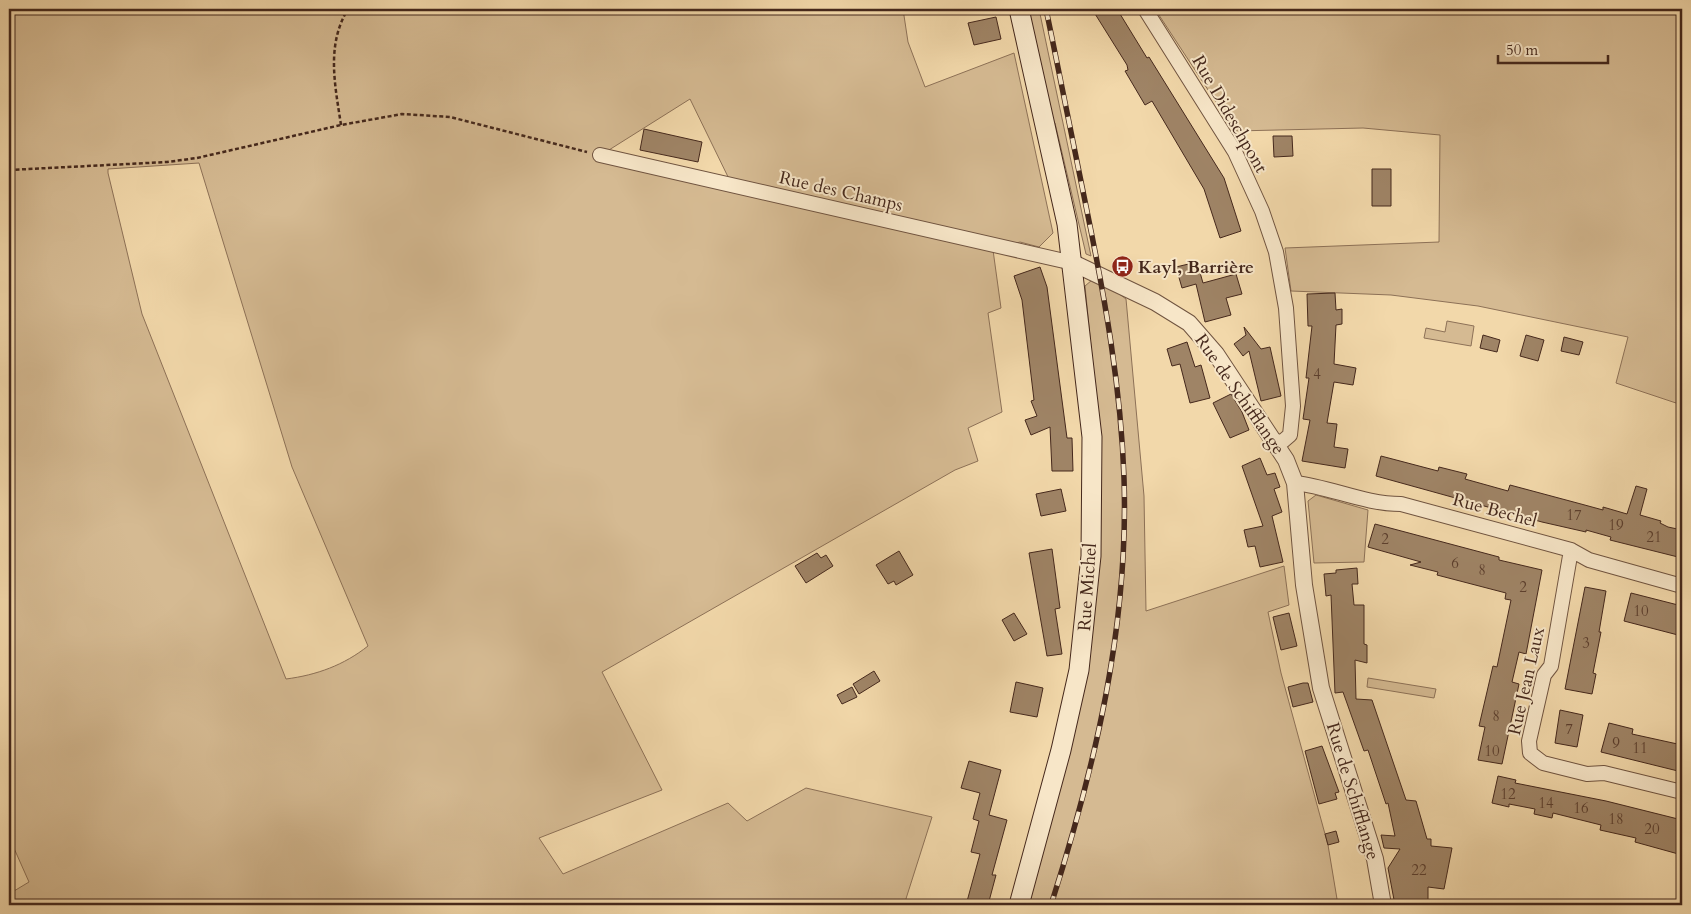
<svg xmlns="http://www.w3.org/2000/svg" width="1691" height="914" font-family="Cardo,serif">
	<rect width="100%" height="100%" fill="#f2d8aa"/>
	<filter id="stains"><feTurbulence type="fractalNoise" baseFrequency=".004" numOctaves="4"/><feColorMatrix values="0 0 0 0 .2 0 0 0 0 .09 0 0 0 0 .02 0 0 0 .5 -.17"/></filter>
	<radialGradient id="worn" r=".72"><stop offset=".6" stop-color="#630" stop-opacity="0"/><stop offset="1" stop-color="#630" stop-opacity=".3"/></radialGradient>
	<path fill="#d5ba92" stroke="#8d7157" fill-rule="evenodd" d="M9,9h894l5,33 17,45 89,-34 39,180 -14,14 -19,-5 -27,8 8,58 -13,5 14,99 -34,16 10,33 -23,9 -353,202 60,118 -123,48 24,36 165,-71 19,18 59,-33 126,29 -28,88h-895v-11l20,-12 -20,-45zM690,99l42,86 -131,-30zM199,163l93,304 76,179c-24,19 -51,29 -82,33l-144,-365 -34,-141v-4z
		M1019,9h20l52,247 -5,-2 -31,-131 -11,1z
		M1155,9h527v396l-66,-22 12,-46 -150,-31 -87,-11 -100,-4 -6,-43 154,-6 1,-107 -77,-7 -128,3z
		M1092,280l18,7 16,12 18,197 2,115 138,-45 5,39 -21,7 13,61 47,172 10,60h-315l58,-212 20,-245 -16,-162z
		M1447,321l27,5 -3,20 -47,-8 2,-10 19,4z
		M1316,495l52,15 -4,52 -50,1 -6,-62z
		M1368,678l68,11 -2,9 -67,-11z"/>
	<path fill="#9f8466" stroke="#45281c" d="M1092,9h25l30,49 2,-1 75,121 17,53 -21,7 -16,-49 -52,-88 -7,4 -20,-34 3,-1 -1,-5z
		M996,17l5,22 -27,6 -6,-22z
		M644,129l58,13 -4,20 -58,-12z
		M1273,136h19l1,20 -19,1z
		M1372,169h19v37h-19z
		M1197,262l6,21 33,-9 6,20 -16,4 5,17 -26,7 -9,-38 -14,4 -6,-21z
		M1040,267l7,20 20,151h5l1,33h-21l-2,-44 -19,8 -6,-15 12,-4 -6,-15 3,-1 -12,-100 -8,-24z
		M1335,293l1,17 6,-1v15l-6,1 -2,39 22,4 -3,17 -19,-3 -7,41 10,1 -3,23 14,2 -3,19 -43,-7 8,-41 -7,-1 6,-41h-3l6,-52h-4l-1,-32z
		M1244,327l17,22 9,-2 11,49 -20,5 -12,-50 -6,5 -9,-12 12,-9z
		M1483,335l17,5 -3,12 -17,-4z
		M1526,335l18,5 -6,21 -18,-5z
		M1564,337l19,5 -4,13 -18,-4z
		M1187,342l8,25 6,-2 9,33 -20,5 -10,-39 -8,2 -5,-17z
		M1231,394l11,18 7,18 -19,8 -17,-35z
		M1381,456l57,15 1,-4 28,7 -2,5 43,12 2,-6 71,19 22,6v-3l24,7 9,-28 11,3 -7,26 21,6 -1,2 8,4 14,3v28l-72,-18 1,-3 -25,-7v2l-44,-10 -166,-46z
		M1260,458l7,17 8,-2 5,14 -6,2 8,23 -10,4 11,46 -23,5 -5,-21 -7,1 -4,-17 19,-4 -21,-60z
		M1061,489l5,22 -25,5 -5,-22z
		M1375,524l124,33v3l43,10 -16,84 -7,-2 -7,30 7,2 -17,80 -24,-4 7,-33 -6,-1 14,-60 4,1 14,-67 -6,-1 1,-6 -69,-18 1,-3 -28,-7 11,-3 -53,-15z
		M1052,549l8,59 -5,1 7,45 -15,2 -18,-103z
		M899,551l14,24 -17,10 -2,-4 -6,3 -12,-19z
		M817,553l4,5 5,-3 7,11 -27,17 -11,-17z
		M1357,568l1,16h-6l2,21h10v39l3,1v18l-12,-3 1,39 16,1 34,100 10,1 11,38h4v7l21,2 -8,41 -16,-2v18h-33l-7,-37 12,-19 -16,-1 -3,-13 14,1 -7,-33 -2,1 -18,-54 -4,1 -21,-59 -8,1 -4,-98 -5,1 -2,-22 12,-1v-3z
		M1585,587l21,4 -7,41h2l-8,41 3,1 -4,20 -27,-5z
		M1631,593l51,13v11l-4,18 -54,-14z
		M1014,613l13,21 -13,7 -12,-21z
		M1289,613l8,33 -16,4 -8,-33z
		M874,671l6,10 -21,13 -6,-10z
		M1016,682l27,6 -6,29 -27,-5z
		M1303,683h5l5,19 -20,5 -5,-20z
		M852,687l5,10 -15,7 -5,-9z
		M1560,710l23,5 -6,32 -22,-4z
		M1609,723l24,6 -1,5 50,11v27l-81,-20z
		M1322,746l17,46 -4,1 2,6 -18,5 -14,-53z
		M969,761l32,9 -12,45 18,5 -15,55h4l-8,30h-22l14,-51 -9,-2 8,-31 -6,-2 7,-26 -19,-5z
		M1498,776l18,4 -1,3 91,18 76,19v35l-47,-13 1,-4 -36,-8 1,-5 -48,-12 -1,5 -18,-4 1,-5 -26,-5v3l-17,-4z
		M1336,831l3,11 -11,3 -3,-11z"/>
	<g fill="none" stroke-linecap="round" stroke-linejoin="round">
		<defs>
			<path id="minor" d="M1145,9l90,143 27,59 14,41 10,56 7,98 -3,29 -7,6 -7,1
				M600,155l473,108
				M1295,483c36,4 69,21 106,21l170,46 18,10 93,26
				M1571,550l-20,116 -7,9 -15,66 1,12 13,10 44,11 17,-1 78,19"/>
			<path id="tertiary" d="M1073,263l82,39 34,21 27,31 70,106 9,23 9,102 17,103 54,171 8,46"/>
			<path id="secondary" d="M1019,9l48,215 25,213 -1,119 -12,114 -18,80 -42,155"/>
		</defs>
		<use href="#minor" stroke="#705440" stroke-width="16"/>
		<use href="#tertiary" stroke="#705440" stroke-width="18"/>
		<use href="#secondary" stroke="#45281c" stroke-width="21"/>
		<path stroke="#45281c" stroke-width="2.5" stroke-dasharray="4 2.5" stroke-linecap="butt" d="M341,125c-6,-40 -15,-80 7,-116
			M9,170l158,-8 30,-4 144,-33 61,-11 48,3 137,35"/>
		<use href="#minor" stroke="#f7e6c8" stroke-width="14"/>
		<use href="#tertiary" stroke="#f7e6c8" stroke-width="16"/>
		<use href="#secondary" stroke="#f7e6c8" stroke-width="19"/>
		<defs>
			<path id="rail" d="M1046,9c14,67 27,134 41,202 18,88 34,177 37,267 5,147 -29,289 -73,427"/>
		</defs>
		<use href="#rail" stroke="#45281c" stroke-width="5.5"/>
		<use href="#rail" stroke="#f7e6c8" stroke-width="4" stroke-dasharray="11" stroke-linecap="butt"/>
	</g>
	<defs>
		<symbol id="bus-disc" viewBox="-11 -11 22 22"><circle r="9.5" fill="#8f2418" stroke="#f7e6c8"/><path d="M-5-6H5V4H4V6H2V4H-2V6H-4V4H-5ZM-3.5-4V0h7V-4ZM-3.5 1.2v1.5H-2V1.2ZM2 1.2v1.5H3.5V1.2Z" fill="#fff"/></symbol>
	</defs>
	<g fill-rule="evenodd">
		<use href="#bus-disc" x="1110" y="254" width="25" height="25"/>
	</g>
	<g text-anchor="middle" stroke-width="4" stroke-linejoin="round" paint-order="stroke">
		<g font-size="15" fill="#5c3f2e">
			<text x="1317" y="379">4</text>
			<text x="1574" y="520">17</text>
			<text x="1616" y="530">19</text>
			<text x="1654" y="542">21</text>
			<text x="1385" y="544">2</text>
			<text x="1455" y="568">6</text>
			<text x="1482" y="575">8</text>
			<text x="1523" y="592">2</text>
			<text x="1641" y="616">10</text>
			<text x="1586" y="648">3</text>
			<text x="1496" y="721">8</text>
			<text x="1569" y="734">7</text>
			<text x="1616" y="748">9</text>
			<text x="1640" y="753">11</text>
			<text x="1492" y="756">10</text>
			<text x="1508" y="799">12</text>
			<text x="1546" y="808">14</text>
			<text x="1581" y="813">16</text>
			<text x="1616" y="824">18</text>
			<text x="1652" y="834">20</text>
			<text x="1419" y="875">22</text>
		</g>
		<g font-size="18" fill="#45281c" stroke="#f7e6c8">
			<text transform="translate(1230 114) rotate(60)" y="6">Rue Dideschpont</text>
			<text transform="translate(841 191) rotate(13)" y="6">Rue des Champs</text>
			<text transform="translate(1240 394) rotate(55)" y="6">Rue de Schifflange</text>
			<text transform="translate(1495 510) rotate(15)" y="6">Rue Bechel</text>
			<text transform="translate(1087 587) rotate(-86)" y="6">Rue Michel</text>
			<text transform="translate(1526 681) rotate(-77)" y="6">Rue Jean Laux</text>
			<text transform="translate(1353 791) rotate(73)" y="6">Rue de Schifflange</text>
		</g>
		<g font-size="18" font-weight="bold" fill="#45281c" stroke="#f7e6c8" text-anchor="start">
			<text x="1138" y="273">Kayl, Barrière</text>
		</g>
	</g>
	<rect width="1691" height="914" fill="none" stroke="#f2d8aa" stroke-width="30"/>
	<rect x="10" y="10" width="1671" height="894" fill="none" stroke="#45281c" stroke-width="2.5"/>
	<rect x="15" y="15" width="1661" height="884" fill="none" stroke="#45281c"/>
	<path d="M1498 55v8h110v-8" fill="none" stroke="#45281c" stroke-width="2.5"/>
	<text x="1506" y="55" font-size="15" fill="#45281c" stroke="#f7e6c8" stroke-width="4" paint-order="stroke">50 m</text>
	<rect width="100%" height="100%" filter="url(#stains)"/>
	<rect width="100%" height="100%" fill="url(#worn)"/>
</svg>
